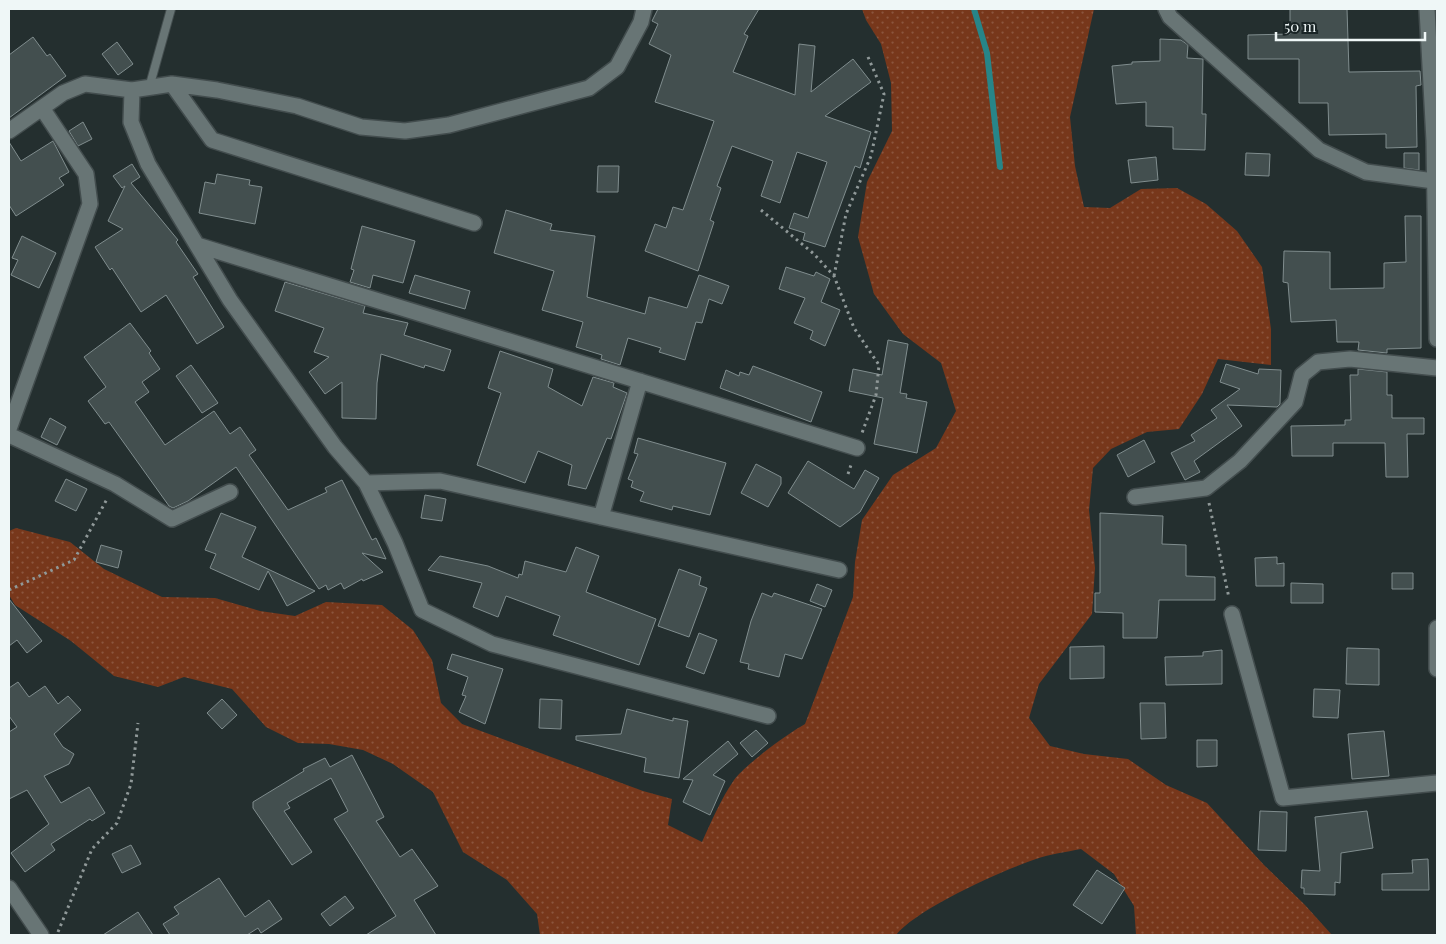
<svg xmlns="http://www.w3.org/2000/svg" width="1446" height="944" font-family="'Playfair Display',serif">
	<defs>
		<pattern id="grass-dots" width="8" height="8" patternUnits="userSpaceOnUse" patternTransform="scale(1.25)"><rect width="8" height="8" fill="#77371b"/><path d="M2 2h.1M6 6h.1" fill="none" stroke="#8b553d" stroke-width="1.8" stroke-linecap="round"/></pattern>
	</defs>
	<rect width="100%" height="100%" fill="#242f2f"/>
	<path fill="url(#grass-dots)" d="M862,9h232l-24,108 5,49 9,41 26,1 31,-19 36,-1 29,16 31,27 25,36 9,62v36l-53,-6 -16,35 -23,35 -32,3 -36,17 -18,19 -4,42 6,58 -3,46 -53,70 -10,34 21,28 34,8 44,5 38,26 41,18 57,62 41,40 27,30h-196l-2,-29 -20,-32 -33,-25c-15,3 -31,5 -45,10 -33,11 -120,50 -140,76h-356l-3,-21 -30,-34 -44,-28 -30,-60 -40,-28 -30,-14 -34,-6 -31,-1 -32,-16 -34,-38 -48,-12 -26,10 -44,-11 -43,-35 -56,-36 -6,-10v-64l7,-3 54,14 34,27 58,28 53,1 45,13 35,5 31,-14 56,3 31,25 19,30 9,43 21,21 181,67 29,8 -4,26 34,17c10,-22 19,-43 32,-62 12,-16 53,-46 71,-56l48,-127 2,-35 7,-42 31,-45 43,-27 20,-37 -15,-48 -38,-29 -29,-40 -16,-57 9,-55 25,-51 -1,-48 -10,-39 -15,-24z"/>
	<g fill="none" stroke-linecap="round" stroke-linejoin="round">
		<path stroke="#278588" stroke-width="6" d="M974,9l13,44 13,114"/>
	</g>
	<path fill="#434f4f" stroke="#808d8e" d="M658,9h101l-15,25 4,2 -15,36 62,23 4,-51 16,2 -4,46 42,-33 18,23 -46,34 46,16 -11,36 -5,-2 -30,81 -22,-7 2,-7 -16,-5 5,-15 14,5 19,-56 -30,-10 -17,51 -19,-7 12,-35 -41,-15 -15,40 4,2 -11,32 4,2 -16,49 -53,-20 10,-27 11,4 7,-21 10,3 31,-89 -59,-19 16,-47 -22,-11 9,-20 -6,-3z
		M1290,9h57l2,63 71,-1 1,14 -5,1 1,61 -31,1v-14l-57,1 -1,-32h-29v-44h-51v-24l42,-1z
		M33,37l14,19 3,-2 16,22 -57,42v-63z
		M1160,39l21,1 7,5 -1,13 16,1 -1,55h4l-1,36 -32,-1v-22l-27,-1v-24l-30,2 -4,-38 20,-2v-2l28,-1z
		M117,42l16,22 -15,11 -16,-21z
		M83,122l9,17 -14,7 -9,-15z
		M53,141l16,31 -10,6 5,7 -48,31 -7,-11v-63l12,19z
		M1246,153l24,1 -1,22 -24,-1z
		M1404,153h15v17l-15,-2z
		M1156,157l2,23 -27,3 -3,-23z
		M132,164l8,13 -9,6 47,57 -2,2 22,32 -5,3 31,50 -27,17 -31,-49 -25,17 -29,-44 -2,2 -15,-23 28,-18 -15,-8 17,-35 -3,2 -9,-12z
		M598,166h21l-1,26h-21z
		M217,174l33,6 -1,5 13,2 -7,37 -56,-11 6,-31 10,2z
		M506,210l46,14 -2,6 45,6 -8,61 58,17 4,-17 38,11 12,-33 30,11 -7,18 -13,-5 -7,24 -6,-1 -11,38 -26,-8 2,-4 -33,-10 -8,27 -19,-6 1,-4 -26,-8 7,-25 -41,-12 12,-39 -60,-18z
		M1405,216h16v132l-34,1v4l-29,-3 1,-8h-22l-1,-22 -45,2 -3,-39 -5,-1 1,-31 46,1v37l54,-1v-25l22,-1z
		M362,226l53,15 -12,42 -30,-8 -3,13 -20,-6 4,-12 -3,-1z
		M22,236l34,17 -17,35 -28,-13 7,-15 -6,-2z
		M786,267l28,9 2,-4 14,7 -9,23 19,8 -15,36 -15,-7 3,-8 -19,-8 11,-25 -26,-9z
		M415,275l55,16 -5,18 -56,-16z
		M285,282l80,24 -2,7 45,10 -4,12 47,15 -7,21 -19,-6 -1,3 -43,-14 -4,29 -1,36 -34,-1v-36l-17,12 -16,-22 20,-15 -15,-5 10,-24 -49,-17z
		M130,323l21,28 -2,2 11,16 -18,13 7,10 -14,10 30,43 49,-34 16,23 10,-7 16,23 -7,5 39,55 39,-18 -2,-4 17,-8 30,60 4,-2 10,21 -24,-6 21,19 -20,9 -1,-2 -18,10 -3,-6 -13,7 -2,-5 -7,4 -83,-122 -48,34 -15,7 -4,-2 -60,-84 -4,2 -17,-23 18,-14 -22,-30z
		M888,340l20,4 -8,49 7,1 -1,4 21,4 -10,51 -43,-9 9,-46 -34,-7 4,-22 29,6z
		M500,351l53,18 -5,18 34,19 11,-29 21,6 -1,4 14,6 -16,46 -4,-1 -21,51 -18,-4 4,-20 -34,-14 -13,32 -48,-18 24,-72 -13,-5z
		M1226,364l32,10 1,-5 22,1 -1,34 -3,3 -50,-2 15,21 -48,35 6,11 -15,8 -14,-27 24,-12 -4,-6 26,-17 -6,-8 29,-21 -20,-7z
		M191,365l27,38 -16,10 -26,-37z
		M753,366l69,26 -11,30 -91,-34 6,-18 13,6 1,-4 9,3z
		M1358,369l29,3v23h5v23h32v16h-17l1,43h-22l-1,-34h-52v13h-41l-1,-30 54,-1v-5h6l-1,-45h8z
		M50,418l16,9 -9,18 -16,-8z
		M638,438l88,25 -16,52 -37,-9 -1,4 -32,-9 4,-9 -13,-5 2,-6 -5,-2 10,-25 -4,-1z
		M1144,440l11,22 -27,15 -11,-22z
		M808,461l46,28 11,-19 14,8 -19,34 -20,15 -52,-34z
		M756,464l25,13v7l-13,23 -27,-14z
		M66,479l21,10 -11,22 -21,-10z
		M425,495l21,4 -4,22 -21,-3z
		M221,513l35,14 -14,30 73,34 -28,15 -19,-35 -9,19 -49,-22 6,-14 -11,-4z
		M1100,513l63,3 -1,28 24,1v31l29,1v23h-56l-2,38h-34v-25l-28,-1v-19h5z
		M101,545l21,6 -4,17 -22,-6z
		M576,547l23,9 -13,36 70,27 -17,46 -86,-30 7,-19 -54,-20 -8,21 -25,-10 9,-24 -54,-13 12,-14 48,10 30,12 1,-4 3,1 3,-14 41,11z
		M1277,557v7l7,-1v23h-28l-1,-28z
		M679,569l22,8 -2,8 8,3 -18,49 -31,-11z
		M1392,573h21v16h-21z
		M1291,583l32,1v19h-32z
		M817,584l15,6 -7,17 -15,-6z
		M762,593l10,4 2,-4 48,16 -20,50 -17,-5 -6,23 -31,-8 1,-5 -9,-2 11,-41z
		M9,599l33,42 -15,12 -10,-13 -8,6z
		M699,633l18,7 -13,34 -18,-7z
		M1104,646v32l-34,1v-32z
		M1347,648l32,1v36l-33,-1z
		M1222,650v34l-56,1 -1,-28 38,-1v-4z
		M452,654l51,15 -18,55 -26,-12 7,-16 -4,-1 6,-18 -21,-8z
		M18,682l11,15 16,-11 13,18 10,-8 13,14 -27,24 9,13 11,7 -5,10 -25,12 17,27 28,-16 16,26 -13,8 -2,-2 -39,25 4,6 -30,22 -14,-19 38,-29 -22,-34 -18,9v-67l8,-5 -8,-11v-28z
		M1314,689l26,1 -2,28 -25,-1z
		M222,699l15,16 -15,14 -15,-16z
		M540,699l22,1 -1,29 -22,-1z
		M1140,703h25l1,35 -25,1z
		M627,709l46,12v-3l15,3 -9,57 -35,-6 2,-14 -70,-18v-4l45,-2z
		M756,730l12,13 -16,14 -12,-14z
		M1384,731l5,45 -37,3 -4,-45z
		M1197,740h20v26l-20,1z
		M728,741l10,13 -25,21 12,6 -15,34 -27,-13 10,-22 -10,-1z
		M352,755l32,62 -8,4 24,36 12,-8 26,37 -24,14 22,35h-70l30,-19 -62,-97 14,-8 -17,-33 -44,25 3,5 -6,3 28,41 -20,13 -39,-57v-6l51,-31 -1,-2 22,-11 5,9z
		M1260,811l27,1 -1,39 -28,-1z
		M1367,811l6,37 -32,5 -1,30 -5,-1v13l-31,-1v-6h-3l1,-18 18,1 -5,-54z
		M131,845l10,19 -19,9 -10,-19z
		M1428,859l1,31h-47v-16l31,-1 -1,-13z
		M1097,870l28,18 -23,36 -29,-19z
		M219,878l26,39 24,-17 13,19 -21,14 -3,-5 -11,7h-77l-7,-11 16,-10 -5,-7z
		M345,896l9,12 -24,18 -9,-12z
		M138,912l15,23h-50z"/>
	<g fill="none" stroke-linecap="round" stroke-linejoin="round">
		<defs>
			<path id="lane" d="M149,88l22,-79"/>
			<path id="street" d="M1166,9l4,8 149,133 47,22 68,9
				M1427,9l7,132 3,198
				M172,84l40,56 262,83
				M132,90l-1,32 17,42 82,136 105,147 31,36 29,60 27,67 70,34 276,72
				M9,131l54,-38 22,-9 47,6 40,-6 45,6 80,16 64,21 44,4 44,-6 140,-37 28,-21 24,-45 3,-13
				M197,245l660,203
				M9,429l81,-225 -4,-30 -44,-66
				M9,435l106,49 57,35 58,-27
				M366,483l74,-2 399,89
				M1135,497l71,-9 34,-27 55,-59 7,-27 16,-13 32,-3 87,9
				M601,517l39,-136
				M1232,614l51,184 154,-15
				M1437,628v41
				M9,888l32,47"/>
		</defs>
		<use href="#lane" stroke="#434d4e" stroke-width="10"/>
		<use href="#street" stroke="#434d4e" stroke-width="18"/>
		<path stroke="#909999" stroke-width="3" stroke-dasharray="2.5 4" stroke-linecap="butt" d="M761,210l53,44 20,22 20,52 25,37 -3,30 -14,38
			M834,276l12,-62 25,-58 13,-62 -16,-37
			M848,474l4,-12
			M1209,503l20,95
			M9,590l65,-30 33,-61
			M58,932l34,-83 25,-26 14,-39 7,-61"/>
		<use href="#lane" stroke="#687575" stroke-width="8"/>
		<use href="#street" stroke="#687575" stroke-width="15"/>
	</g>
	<rect width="1446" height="944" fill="none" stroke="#eff7f7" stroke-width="20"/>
	<path d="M1276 32v8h149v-8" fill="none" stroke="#eff7f7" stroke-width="2.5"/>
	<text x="1284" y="32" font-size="15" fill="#eff7f7" stroke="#1a2526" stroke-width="4" paint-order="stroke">50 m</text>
</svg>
